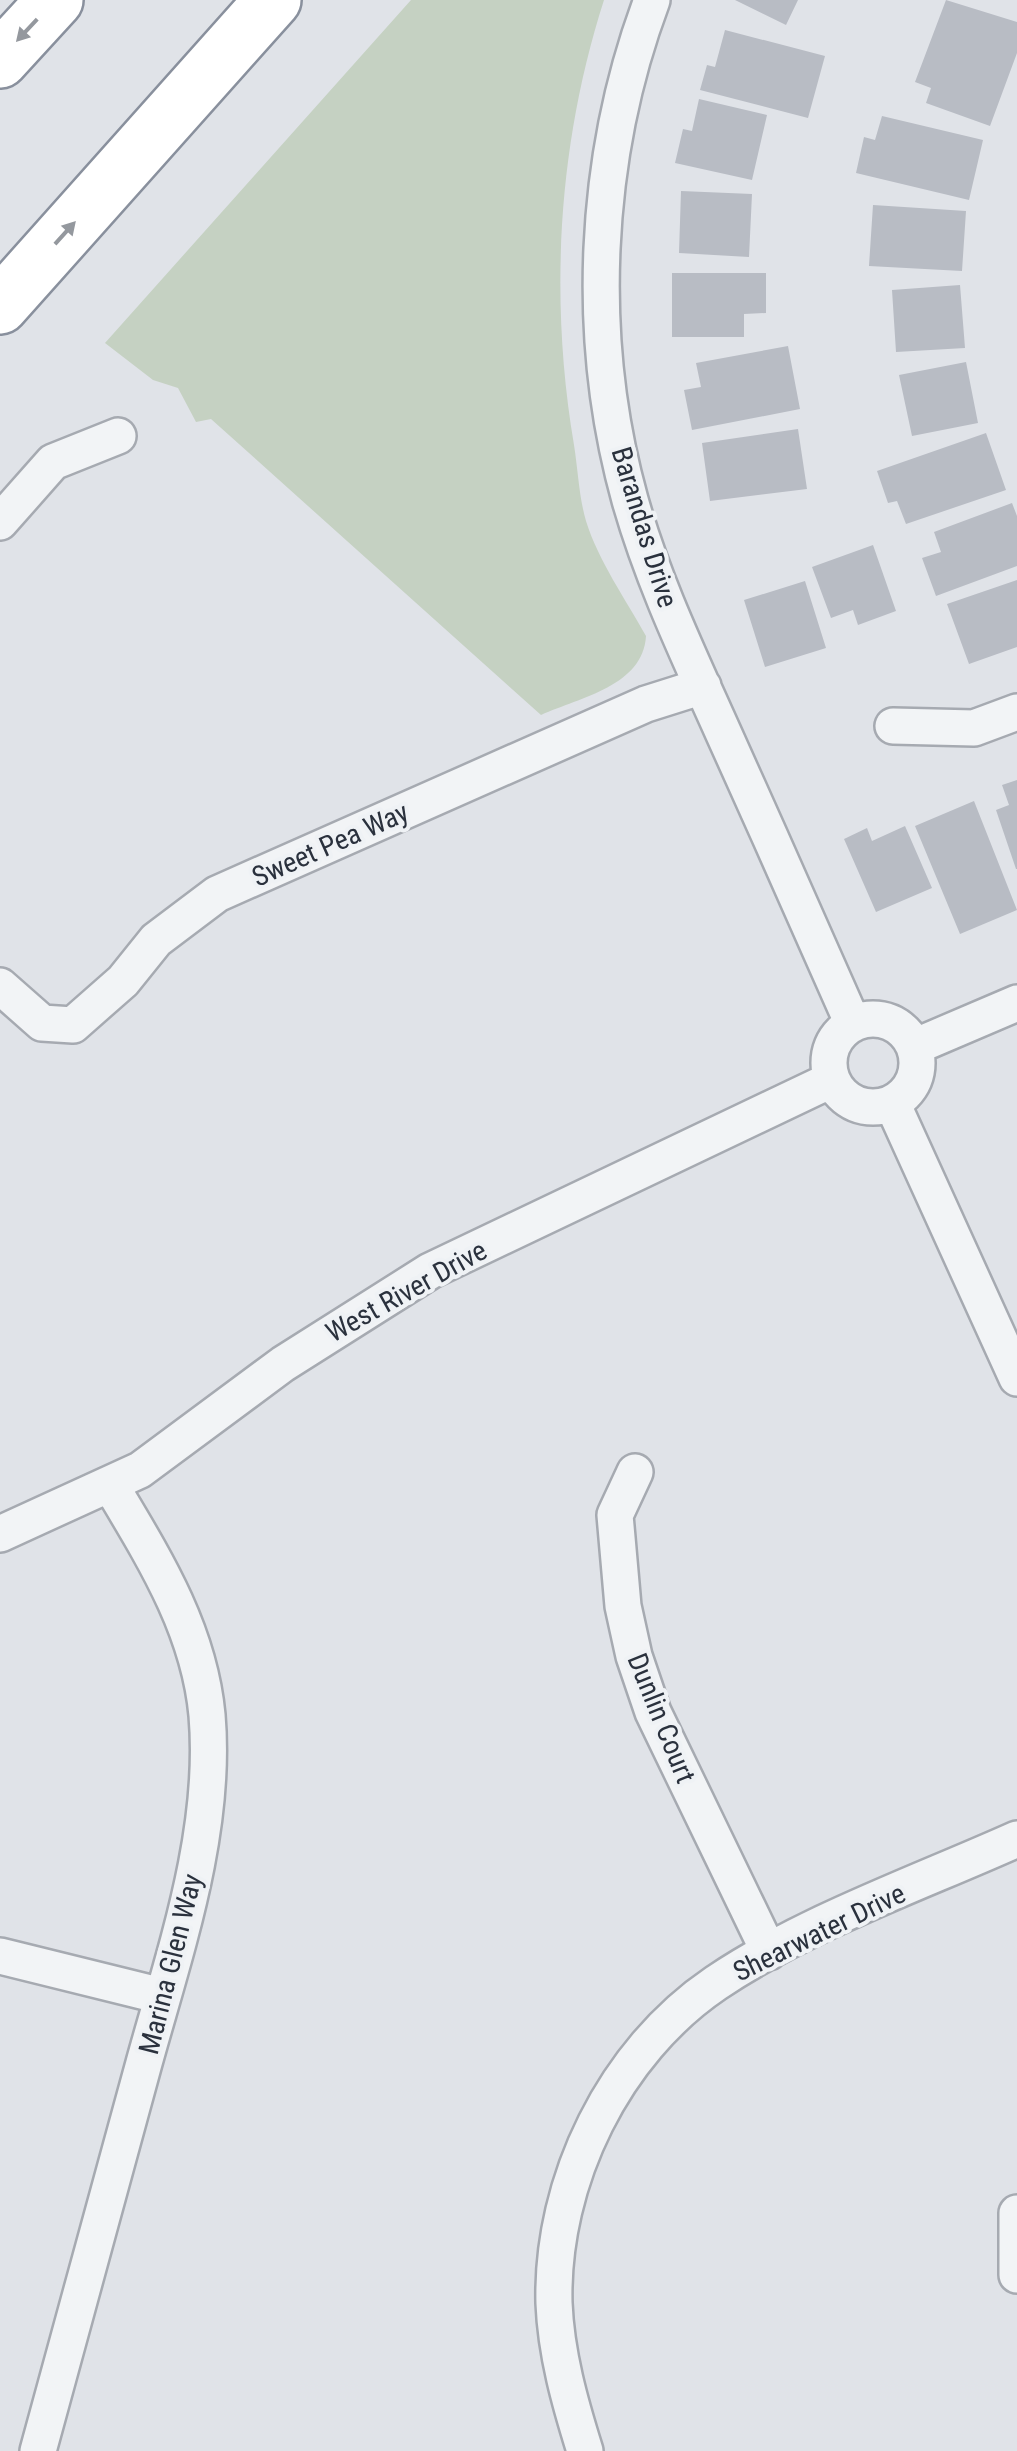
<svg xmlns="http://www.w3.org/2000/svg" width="1017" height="2451" font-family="'Roboto Condensed',sans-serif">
	<rect width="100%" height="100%" fill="#e0e3e8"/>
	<path fill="#c5d1c2" d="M411,0h193c-46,143 -55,297 -30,445 4,25 5,52 12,76 12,39 40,79 60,115 -3,50 -65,61 -105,79l-330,-296 -15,3 -18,-34 -25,-8 -48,-37z"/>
	<path fill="#b8bcc4" d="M735,0h63l-12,25z
		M946,0l71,22v31l-27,73 -64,-23 5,-15 -16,-6z
		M725,30l100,26 -17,62 -108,-28 7,-25 8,2z
		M699,99l68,16 -15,65 -77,-17 8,-34 9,2z
		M882,116l101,24 -14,60 -113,-27 8,-36 11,3z
		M681,191l71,3 -3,63 -70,-4z
		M873,205l93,6 -4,60 -93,-5z
		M672,273h94v40l-22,1v23h-72z
		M960,285l5,63 -69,4 -4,-62z
		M788,346l12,63 -108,21 -8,-40 17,-3 -5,-24z
		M966,362l12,61 -66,13 -13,-61z
		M798,429l9,60 -97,12 -8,-58z
		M986,433l20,57 -100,34 -9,-23 -9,2 -11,-32z
		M1012,503l5,13v50l-81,30 -14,-38 19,-6 -7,-20z
		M873,545l23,66 -38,14 -5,-15 -22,8 -19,-51z
		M1017,580v67l-48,17 -22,-60z
		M805,581l21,67 -61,19 -21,-67z
		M1017,780v89h-1l-20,-59 13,-5 -7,-20z
		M974,801l43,109 -57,24 -45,-108z
		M905,826l27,62 -56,24 -32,-73 23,-11 5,13z"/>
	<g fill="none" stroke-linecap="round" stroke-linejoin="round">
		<defs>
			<path id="street" d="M652,0c-59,157 -67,339 -22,500 23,81 59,156 93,232 44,97 87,195 130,292
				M0,522l53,-60 65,-26
				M893,726l81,2 43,-16
				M0,986l42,37 31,2 50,-44 33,-41 61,-46 429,-190 57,-18
				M829 1063a44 44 0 1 1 88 0a44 44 0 1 1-88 0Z
				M914,1047l103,-44
				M892,1103l125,275
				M635,1472l-20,43 8,91 11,50 19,56 116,240
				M0,1534l140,-64 143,-106 147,-93 401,-191
				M0,1956l162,40
				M1017,2213v62
				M38,2451c35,-129 71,-259 106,-388 31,-112 73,-231 63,-348 -8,-86 -53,-157 -96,-229
				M585,2451c-15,-48 -29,-97 -31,-148 -3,-122 60,-251 162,-320 89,-60 203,-100 301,-144"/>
			<path id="highway" d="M0,60l55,-60
				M0,306l273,-306"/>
		</defs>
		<use href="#street" stroke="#a6aab1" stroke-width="40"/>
		<use href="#highway" stroke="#89909d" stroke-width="60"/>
		<use href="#street" stroke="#f2f4f6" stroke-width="35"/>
		<use href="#highway" stroke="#fff" stroke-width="55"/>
	</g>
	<defs><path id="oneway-solid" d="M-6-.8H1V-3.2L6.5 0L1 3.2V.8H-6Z" transform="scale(2.5)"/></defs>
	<g fill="#94989e">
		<use href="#oneway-solid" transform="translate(27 30) rotate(133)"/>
		<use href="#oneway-solid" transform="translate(65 233) rotate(-48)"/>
	</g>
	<g text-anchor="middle" stroke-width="8" stroke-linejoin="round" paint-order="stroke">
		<g font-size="28" fill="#2a313d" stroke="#eff2f5">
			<text transform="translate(645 527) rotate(73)" y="10">Barandas Drive</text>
			<text transform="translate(330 844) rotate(-24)" y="10">Sweet Pea Way</text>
			<text transform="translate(406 1291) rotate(-29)" y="10">West River Drive</text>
			<text transform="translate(662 1718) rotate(68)" y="10">Dunlin Court</text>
			<text transform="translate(819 1932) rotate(-26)" y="10">Shearwater Drive</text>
			<text transform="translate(170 1964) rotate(-76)" y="10">Marina Glen Way</text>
		</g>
	</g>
</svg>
